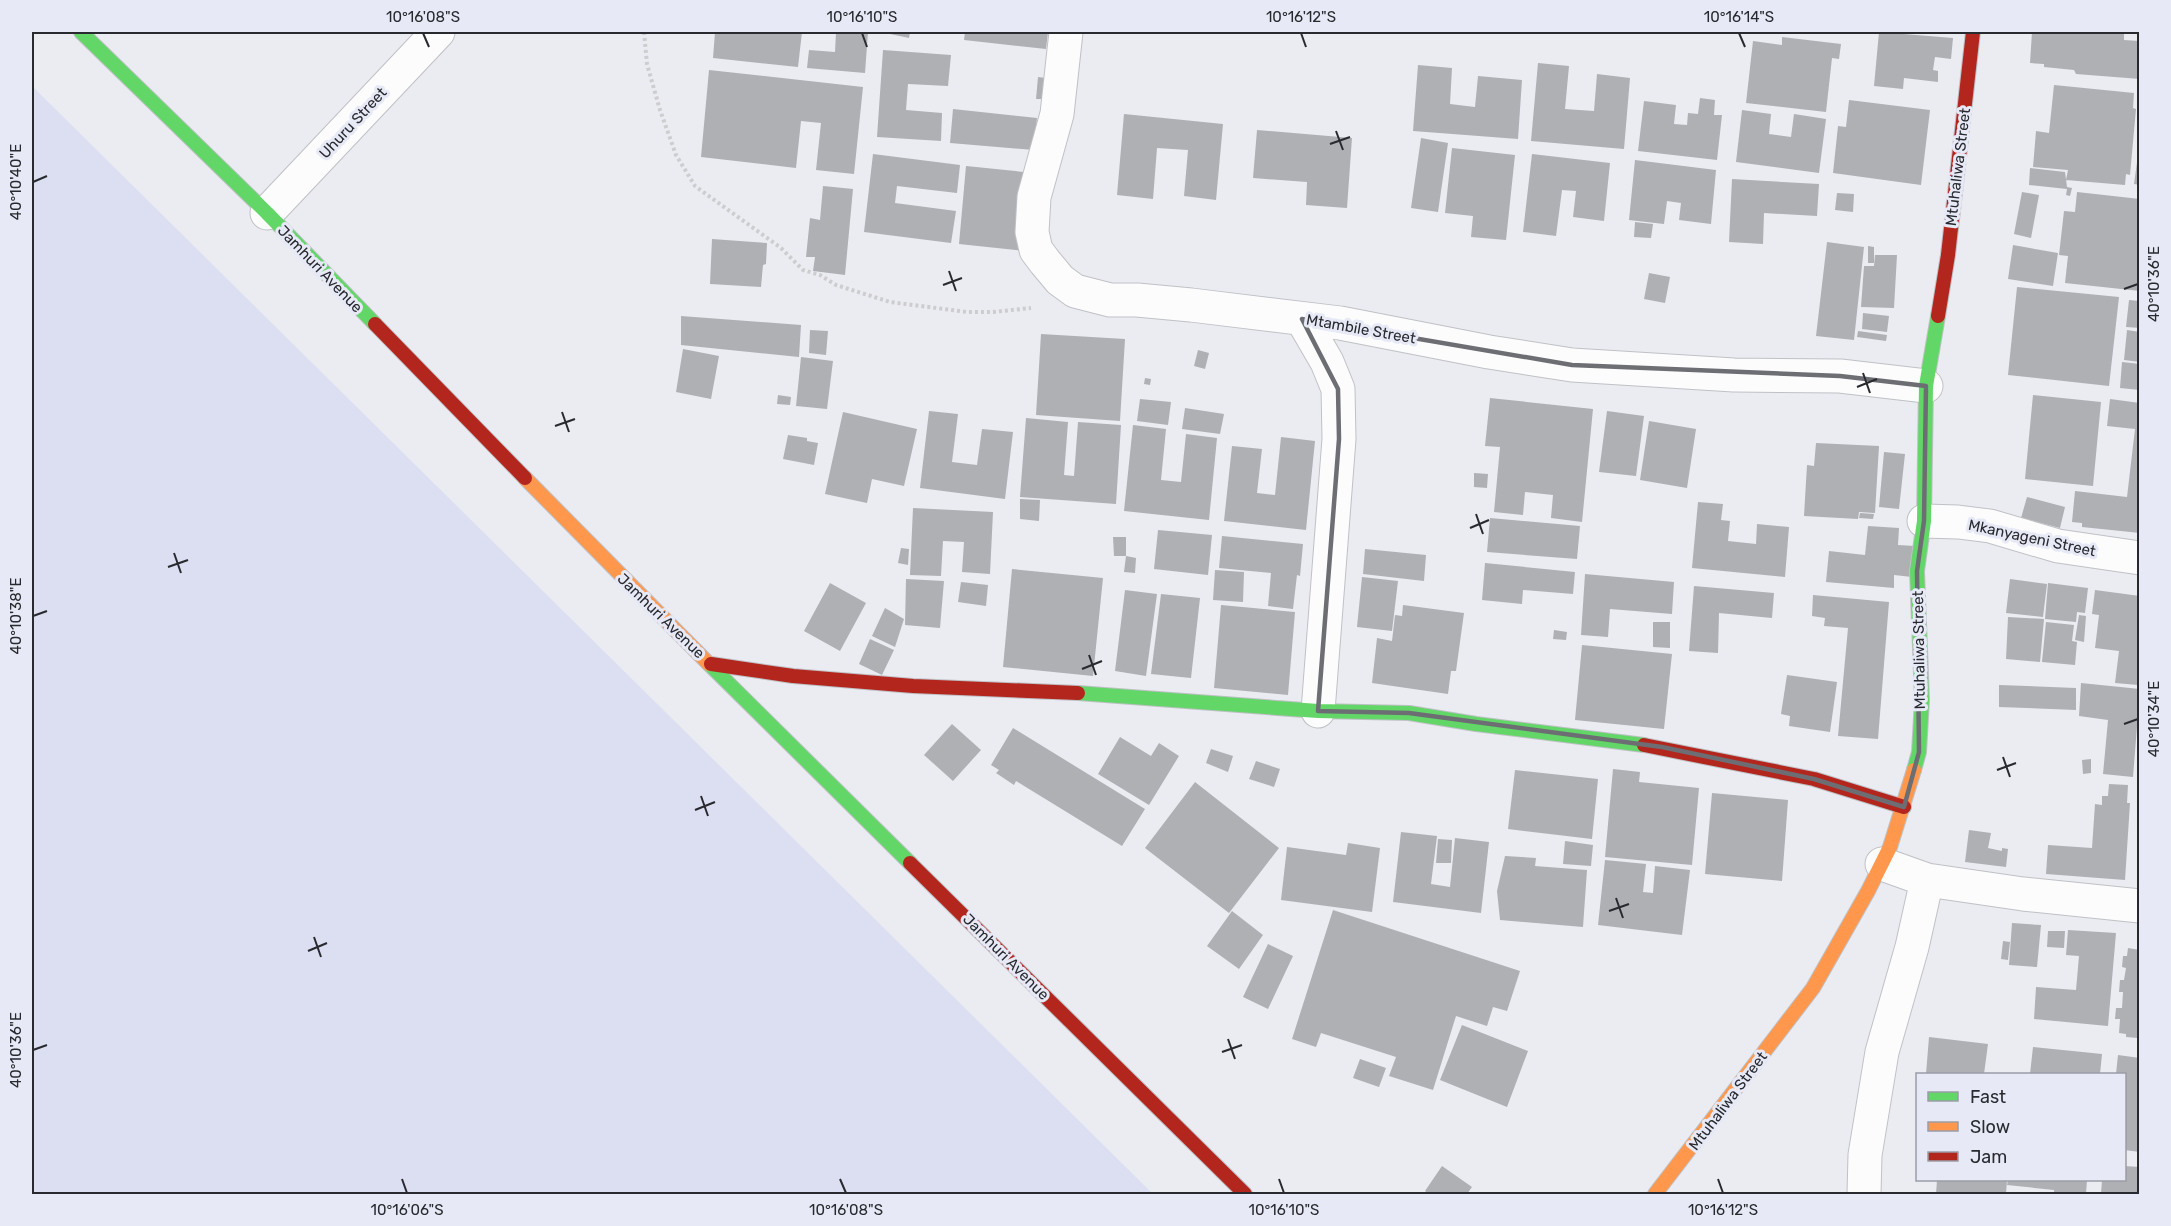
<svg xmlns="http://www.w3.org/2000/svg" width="2171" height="1226" font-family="Rubik,sans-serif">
	<rect width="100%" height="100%" fill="#eaecf2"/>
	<path fill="#dcdff1" d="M32,86l1121,1108h-1121z"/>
	<path fill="#aeb0b4" d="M715,32h87l-4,35 -85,-9z
		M836,32h32l-3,41 -58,-5 2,-18 26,2z
		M881,32h29l-1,6z
		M965,32h83l-2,17 -82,-9z
		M1879,32l74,6 -2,21 -16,-2 -2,13 5,1v11l-34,-4 -1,11 -29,-3z
		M2032,32h92v8l16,1v38l-64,-5 -2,-4 -30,-3v-3l-14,-1z
		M1782,37l59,7 -2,15 -7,-1 -6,54 -80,-9 7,-62 29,4z
		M883,50l68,5 -3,31 -40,-2 -2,26 36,3 -1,28 -64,-4z
		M1538,63l31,3 -4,43 29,2 3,-37 33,4 -6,71 -93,-8z
		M1418,65l34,3 -2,36 25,3 3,-31 44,4 -4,59 -105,-8z
		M709,70l154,17 -9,87 -38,-4 5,-47 -20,-2 -5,47 -95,-11z
		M1038,77l8,1 -1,21h-9z
		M2054,85l80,8 -1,15 3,1 -6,66 -4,-1 -1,11 -59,-5 2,-10 -35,-3 3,-36 13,2z
		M1700,98l15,2 -1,15h8l-5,45 -79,-9 6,-50 32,4 -2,19 13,1 1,-12 10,1z
		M1849,100l81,10 -9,75 -88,-12 5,-47 8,1z
		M953,109l84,9 -3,32 -84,-7z
		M1742,110l29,4 -2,20 22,3 3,-23 32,5 -7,54 -83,-11z
		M1124,114l99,10 -7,76 -32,-4 4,-46 -31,-2 -4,51 -36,-4z
		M1257,130l95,8 -5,70 -41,-3 1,-23 -54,-4z
		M1421,138l27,5 -10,69 -27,-4z
		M1452,148l63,7 -9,85 -35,-3 2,-21 -28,-3z
		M873,154l87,11 -3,28 -60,-7 -2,17 61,8 -5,32 -87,-11z
		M1532,154l78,9 -6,58 -31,-4 3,-26 -14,-1 -6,46 -33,-4z
		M2138,155h2v30l-6,-1z
		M1635,160l81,10 -5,54 -32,-4 2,-17 -14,-2 -3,23 -35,-4z
		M966,166l68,7 -8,78 -67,-7z
		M2030,168l35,4 2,15 5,1 -2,8 -4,-1 1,-6 -38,-4z
		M1732,179l87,5 -2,32 -53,-3 -1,31 -34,-2z
		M823,186l30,3 -8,86 -32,-4 2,-14h-9l4,-39 10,2z
		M2022,192l17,3 -8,43 -17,-4z
		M2077,192l63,7v92l-75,-8 3,-27 -9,-1 5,-44 11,1z
		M1837,193l17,1 -1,18 -18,-2z
		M1635,222l18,2 -2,14 -17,-1z
		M712,239l55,4 -1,21 -3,1 -2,22 -51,-3z
		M1827,242l37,5 -10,93 -38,-4z
		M2013,245l45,8 -5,33 -45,-7z
		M1868,246l6,1v16h-6z
		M1875,255h22l-3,53 -33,-1 3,-41h10z
		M1649,273l21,4 -5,26 -21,-4z
		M2017,287l102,10 -10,89 -101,-11z
		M2129,300l11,1v27l-14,-1z
		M1863,313l26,3 -2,16 -25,-3z
		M681,316l120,9 -2,32 -118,-12z
		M810,330l18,1 -2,24 -17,-2z
		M2127,330l13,2v30l-16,-2z
		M1858,331l29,4 -1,6 -29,-4z
		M1041,334l84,5 -5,82 -84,-6z
		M683,349l36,7 -8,43 -35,-7z
		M1198,350l11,3 -4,16 -11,-3z
		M801,357l32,4 -6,48 -31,-3z
		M2122,362l18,2v26l-20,-2z
		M1145,378l6,1 -1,6 -6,-1z
		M778,395l13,2 -1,8 -13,-1z
		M2033,395l68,7 -8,84 -68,-7z
		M1490,398l103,11 -11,113 -31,-4 2,-23 -28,-3 -2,23 -29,-3 6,-65 -15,-1z
		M1140,399l31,3 -3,23 -31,-4z
		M2110,399l30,4v130l-58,-6v-4l-10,-1 3,-31 52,6 8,-68 -28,-3z
		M1185,408l39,6 -4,20 -38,-5z
		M929,411l29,3 -6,48 25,3 5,-36 31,3 -8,67 -85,-11z
		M1607,411l37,5 -8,60 -37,-4z
		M843,412l74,17 -13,57 -32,-7 -5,24 -42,-9z
		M1026,418l42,4 -4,53 10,1 4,-54 43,3 -5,79 -96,-7z
		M1649,421l47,8 -9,59 -47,-8z
		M1133,425l33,4 -5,51 20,2 5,-48 31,4 -8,82 -85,-9z
		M788,435l19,3v3l11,2 -4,22 -31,-6z
		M1281,437l34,4 -9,89 -82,-9 8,-75 30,3 -5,44 18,2z
		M1816,443l63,3 -4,67 -16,-1 -1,7 -54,-3 3,-51 7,1z
		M1884,452l21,2 -6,55 -20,-2z
		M1474,473l14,1 -1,14 -13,-1z
		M2027,497l38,10 -5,21 -39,-10z
		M1020,499l20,1 -1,21 -19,-2z
		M1698,502l25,2 -2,16 9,1 -2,20 28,3 1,-20 32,3 -4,50 -93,-9z
		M913,508l80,4 -3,62 -28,-2 2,-30 -21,-1 -2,35 -31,-1z
		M1860,513l14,1 -1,5 -14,-1z
		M1490,518l90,8 -3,33 -90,-7z
		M1868,526l31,2 -1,17 17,1 -3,31 -18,-2v13l-68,-6 3,-31 36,4z
		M1158,530l54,5 -4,40 -54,-6z
		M1222,536l81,8 -3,32 -3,-1 -4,34 -25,-3 3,-33 -52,-5z
		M1113,537h13v19l10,2 -1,15 -11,-1 2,-16h-12z
		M901,548l8,1 -1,16 -10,-2z
		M1365,549l61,6 -2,26 -61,-7z
		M1485,563l90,9 -2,22 -50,-4 -1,14 -40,-4z
		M1012,569l91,9 -10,98 -90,-9z
		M1215,570l29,2 -1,30 -30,-2z
		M1585,574l89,8 -2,32 -62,-5 -2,28 -27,-2z
		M1362,577l36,4 -6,50 -35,-4z
		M906,579l38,2 -4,47 -35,-3z
		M2010,579l37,5 -4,33 -37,-4z
		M961,582l27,3 -2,21 -28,-4z
		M830,583l36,20 -26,48 -36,-20z
		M2048,583l40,5 -3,25 -8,-1 -1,10 -31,-3z
		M1694,586l80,7 -2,25 -53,-5 -1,40 -29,-2z
		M1125,590l32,4 -11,82 -31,-5z
		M2095,590l45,6v76l-2,13 -23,-2 4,-32 -24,-3 4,-33 -7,-1z
		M1161,594l39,4 -9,80 -40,-4z
		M1813,595l76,7 -11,137 -40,-3 10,-108 -24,-2 1,-8 -13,-2z
		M1221,605l74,7 -7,83 -74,-7z
		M1403,605l61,8 -8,58h-5l-3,23 -76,-11 5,-45 15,3 3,-26 7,1z
		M885,608l19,11 -9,28 -23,-11z
		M2079,615l7,1 -2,26 -9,-2z
		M2008,617l36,2 -4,43 -34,-3z
		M1653,622h17v26l-17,-1z
		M2046,622l28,3 -2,16 5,1 -2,23 -33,-3z
		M1554,630l13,2 -1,8 -13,-1z
		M870,639l24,11 -12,25 -23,-11z
		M1582,645l90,9 -8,75 -89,-9z
		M1787,675l50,7 -7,50 -41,-6 1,-10 -9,-2z
		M2081,683l59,6 -7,88 -30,-3 5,-54 -29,-4z
		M1999,685l77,3v22l-77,-3z
		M952,724l29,26 -28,31 -29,-26z
		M1013,728l132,81 -23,37 -106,-65 -2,4 -18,-12 3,-3 -8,-5z
		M1120,737l31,19 8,-13 20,13 -30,49 -51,-31z
		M1211,749l22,7 -5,16 -22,-9z
		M2091,759v14l-8,1 -1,-14z
		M1256,761l24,8 -6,18 -25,-8z
		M1613,769l27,3 -1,10 60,6 -7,77 -87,-8z
		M1515,770l83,9 -6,60 -84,-10z
		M1195,782l84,66 -50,65 -84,-65z
		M2109,784l19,1 -1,18h3l-5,77 -79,-6 2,-29 44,3 3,-44 7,1v-9h6z
		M1712,793l76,7 -6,81 -77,-7z
		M1969,830l22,3 -3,15 14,3v-3l6,1 -2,18 -41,-5z
		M1401,832l36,4 -6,48 19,3 5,-49 34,4 -8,71 -88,-11z
		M1438,839l14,1 -1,23h-15z
		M1565,841l28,4 -2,21 -28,-2z
		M1348,843l32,5 -8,64 -91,-12 6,-53 59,8z
		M1505,856l31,2 -1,8 52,4 -4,57 -83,-7 -3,-29z
		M1605,860l41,4 -3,28 10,1 2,-27 35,4 -8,65 -84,-10z
		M1333,910l187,61 -13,40 -14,-4 -6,19 -31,-10 -23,74 -44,-14 7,-19 -75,-24 -5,14 -24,-8z
		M1232,911l31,24 -24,34 -32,-23z
		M2012,923l29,2 -4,42 -28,-2z
		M2068,930l48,3 -8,93 -74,-7 2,-32 40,3 3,-34 -13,-1z
		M2048,931h17l-1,17 -17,-1z
		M2003,941l7,1 -2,18 -7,-1z
		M1268,944l25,12 -25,53 -25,-12z
		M2128,948l12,2 -2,88 -12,-1v-3l-7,-1 1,-14h-5l1,-11h6l1,-16h-4l1,-12h4l2,-12 -4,-1 1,-11h4z
		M1462,1025l66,26 -21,56 -67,-27z
		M1929,1037l59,7 -4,30h-58z
		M2033,1047l69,7 -2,20h-70z
		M2118,1055l22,3v94l-16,-2v-76h-8z
		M1360,1059l26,9 -7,19 -26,-9z
		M1442,1166l30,21 -5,7h-38l-4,-3z
		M2124,1166l16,1v27h-39l1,-14h22z
		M1937,1180h70l-1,14h-70z
		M2008,1180h79l-1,14h-32v-4l-47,-5z"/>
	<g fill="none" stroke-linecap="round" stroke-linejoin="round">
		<defs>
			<path id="street" d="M1066,32l-9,82 -23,83 -2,35 4,18 9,12 15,18 15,11 35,9h27l54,5 149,18 149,29 83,13 162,10 106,1 86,10
				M267,213l171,-181
				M1302,319l25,43 11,27 1,50 -21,272
				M1924,521l34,1 32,4 68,20 82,12
				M1882,864l45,16 96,14 117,12
				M1864,1194l1,-39 17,-103 30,-105 15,-67"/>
			<path id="fast" d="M81,32l186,181 108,111
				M709,664l201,199
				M1078,693l240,18 91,2 67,11 168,21
				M1914,770l5,-18 3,-52 -5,-129 7,-50 2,-135 12,-70"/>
			<path id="slow" d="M525,478l184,186
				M1655,1194l158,-206 55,-97 22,-44 24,-77"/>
			<path id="jam" d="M1938,316l10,-61 25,-223
				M375,324l150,154
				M711,664l82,12 120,10 165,7
				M1644,745l170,34 90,28
				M910,863l335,331"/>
		</defs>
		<use href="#street" stroke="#bfc1c5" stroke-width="35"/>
		<use href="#fast" stroke="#bfc1c5" stroke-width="16"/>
		<use href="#slow" stroke="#bfc1c5" stroke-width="16"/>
		<use href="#jam" stroke="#bfc1c5" stroke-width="16"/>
		<path stroke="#cdcdcf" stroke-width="4" stroke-dasharray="3 3" stroke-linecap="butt" d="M644,32l3,32 13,46 16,45 19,31 86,62 22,22 17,5 16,10 54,17 77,10h26l38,-4"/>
		<use href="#street" stroke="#fcfcfd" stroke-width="33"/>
		<use href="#fast" stroke="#63d668" stroke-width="14"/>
		<use href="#slow" stroke="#ff974d" stroke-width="14"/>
		<use href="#jam" stroke="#b3261e" stroke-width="14"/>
	</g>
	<path fill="none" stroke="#6d6e73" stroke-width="4.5" stroke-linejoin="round" d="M1302,319l270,46 268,11 86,10 -2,135 -7,50 2,181 -15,55 -90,-28 -152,-32 -253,-34 -91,-2 21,-272 -1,-50z"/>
	<path fill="none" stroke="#292a2f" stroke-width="2" d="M423,33l6,14M862,33l5,14M1301,33l5,14M1739,33l6,14M1336,131l7,19M1330,144l20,-7M33,182l14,-6M949,271l7,20M943,285l19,-7M2124,289l14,-5M1863,373l7,20M1857,387l20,-8M562,412l7,20M555,426l20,-7M1476,514l7,20M1470,528l19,-8M174,553l7,20M168,567l20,-7M33,616l14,-5M1089,655l7,20M1082,669l20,-8M2124,724l14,-5M2003,757l7,20M1997,770l19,-7M701,796l7,20M695,810l20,-8M1616,898l7,20M1609,911l20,-7M314,937l7,20M308,951l19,-8M1228,1039l7,20M33,1050l14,-5M1222,1052l20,-7M402,1179l5,14M840,1179l6,14M1279,1179l5,14M1718,1179l5,14"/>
	<g text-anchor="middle" stroke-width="6" stroke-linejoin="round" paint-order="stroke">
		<g font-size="15" fill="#292a2f" stroke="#e7eaf6">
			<text transform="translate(353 123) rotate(-47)" y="5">Uhuru Street</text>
			<text transform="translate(1958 167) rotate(-83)" y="5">Mtuhaliwa Street</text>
			<text transform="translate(320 269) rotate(46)" y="5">Jamhuri Avenue</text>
			<text transform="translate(1361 329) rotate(10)" y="5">Mtambile Street</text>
			<text transform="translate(2032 538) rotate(12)" y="5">Mkanyageni Street</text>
			<text transform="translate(661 616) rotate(44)" y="5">Jamhuri Avenue</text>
			<text transform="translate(1919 650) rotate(-91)" y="5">Mtuhaliwa Street</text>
			<text transform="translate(1006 957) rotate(45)" y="5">Jamhuri Avenue</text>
			<text transform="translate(1728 1101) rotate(-53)" y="5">Mtuhaliwa Street</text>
		</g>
	</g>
	<rect width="2171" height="1226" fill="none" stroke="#e7eaf6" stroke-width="66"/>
	<rect x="1916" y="1073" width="210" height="108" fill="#e7eaf6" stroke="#9b9da6" stroke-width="1.5"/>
	<rect x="1928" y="1092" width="30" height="9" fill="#63d668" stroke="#9b9da6" stroke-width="1.5"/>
	<text x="1970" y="1103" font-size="18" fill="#292a2f">Fast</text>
	<rect x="1928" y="1122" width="30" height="9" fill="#ff974d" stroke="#9b9da6" stroke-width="1.5"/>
	<text x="1970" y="1133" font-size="18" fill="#292a2f">Slow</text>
	<rect x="1928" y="1152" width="30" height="9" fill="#b3261e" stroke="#9b9da6" stroke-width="1.5"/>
	<text x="1970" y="1163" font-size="18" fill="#292a2f">Jam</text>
	<rect x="33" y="33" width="2105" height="1160" fill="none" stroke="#292a2f" stroke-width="2"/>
	<g font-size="15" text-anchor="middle" fill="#292a2f">
		<text x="423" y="22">10°16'08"S</text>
		<text x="862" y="22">10°16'10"S</text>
		<text x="1301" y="22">10°16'12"S</text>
		<text x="1739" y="22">10°16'14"S</text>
		<text transform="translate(16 182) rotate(-90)" y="5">40°10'40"E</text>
		<text transform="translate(2154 284) rotate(-90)" y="5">40°10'36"E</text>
		<text transform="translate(16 616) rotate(-90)" y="5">40°10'38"E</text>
		<text transform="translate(2154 719) rotate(-90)" y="5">40°10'34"E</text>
		<text transform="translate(16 1050) rotate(-90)" y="5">40°10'36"E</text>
		<text x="407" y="1215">10°16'06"S</text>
		<text x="846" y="1215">10°16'08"S</text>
		<text x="1284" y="1215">10°16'10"S</text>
		<text x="1723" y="1215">10°16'12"S</text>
	</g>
</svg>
